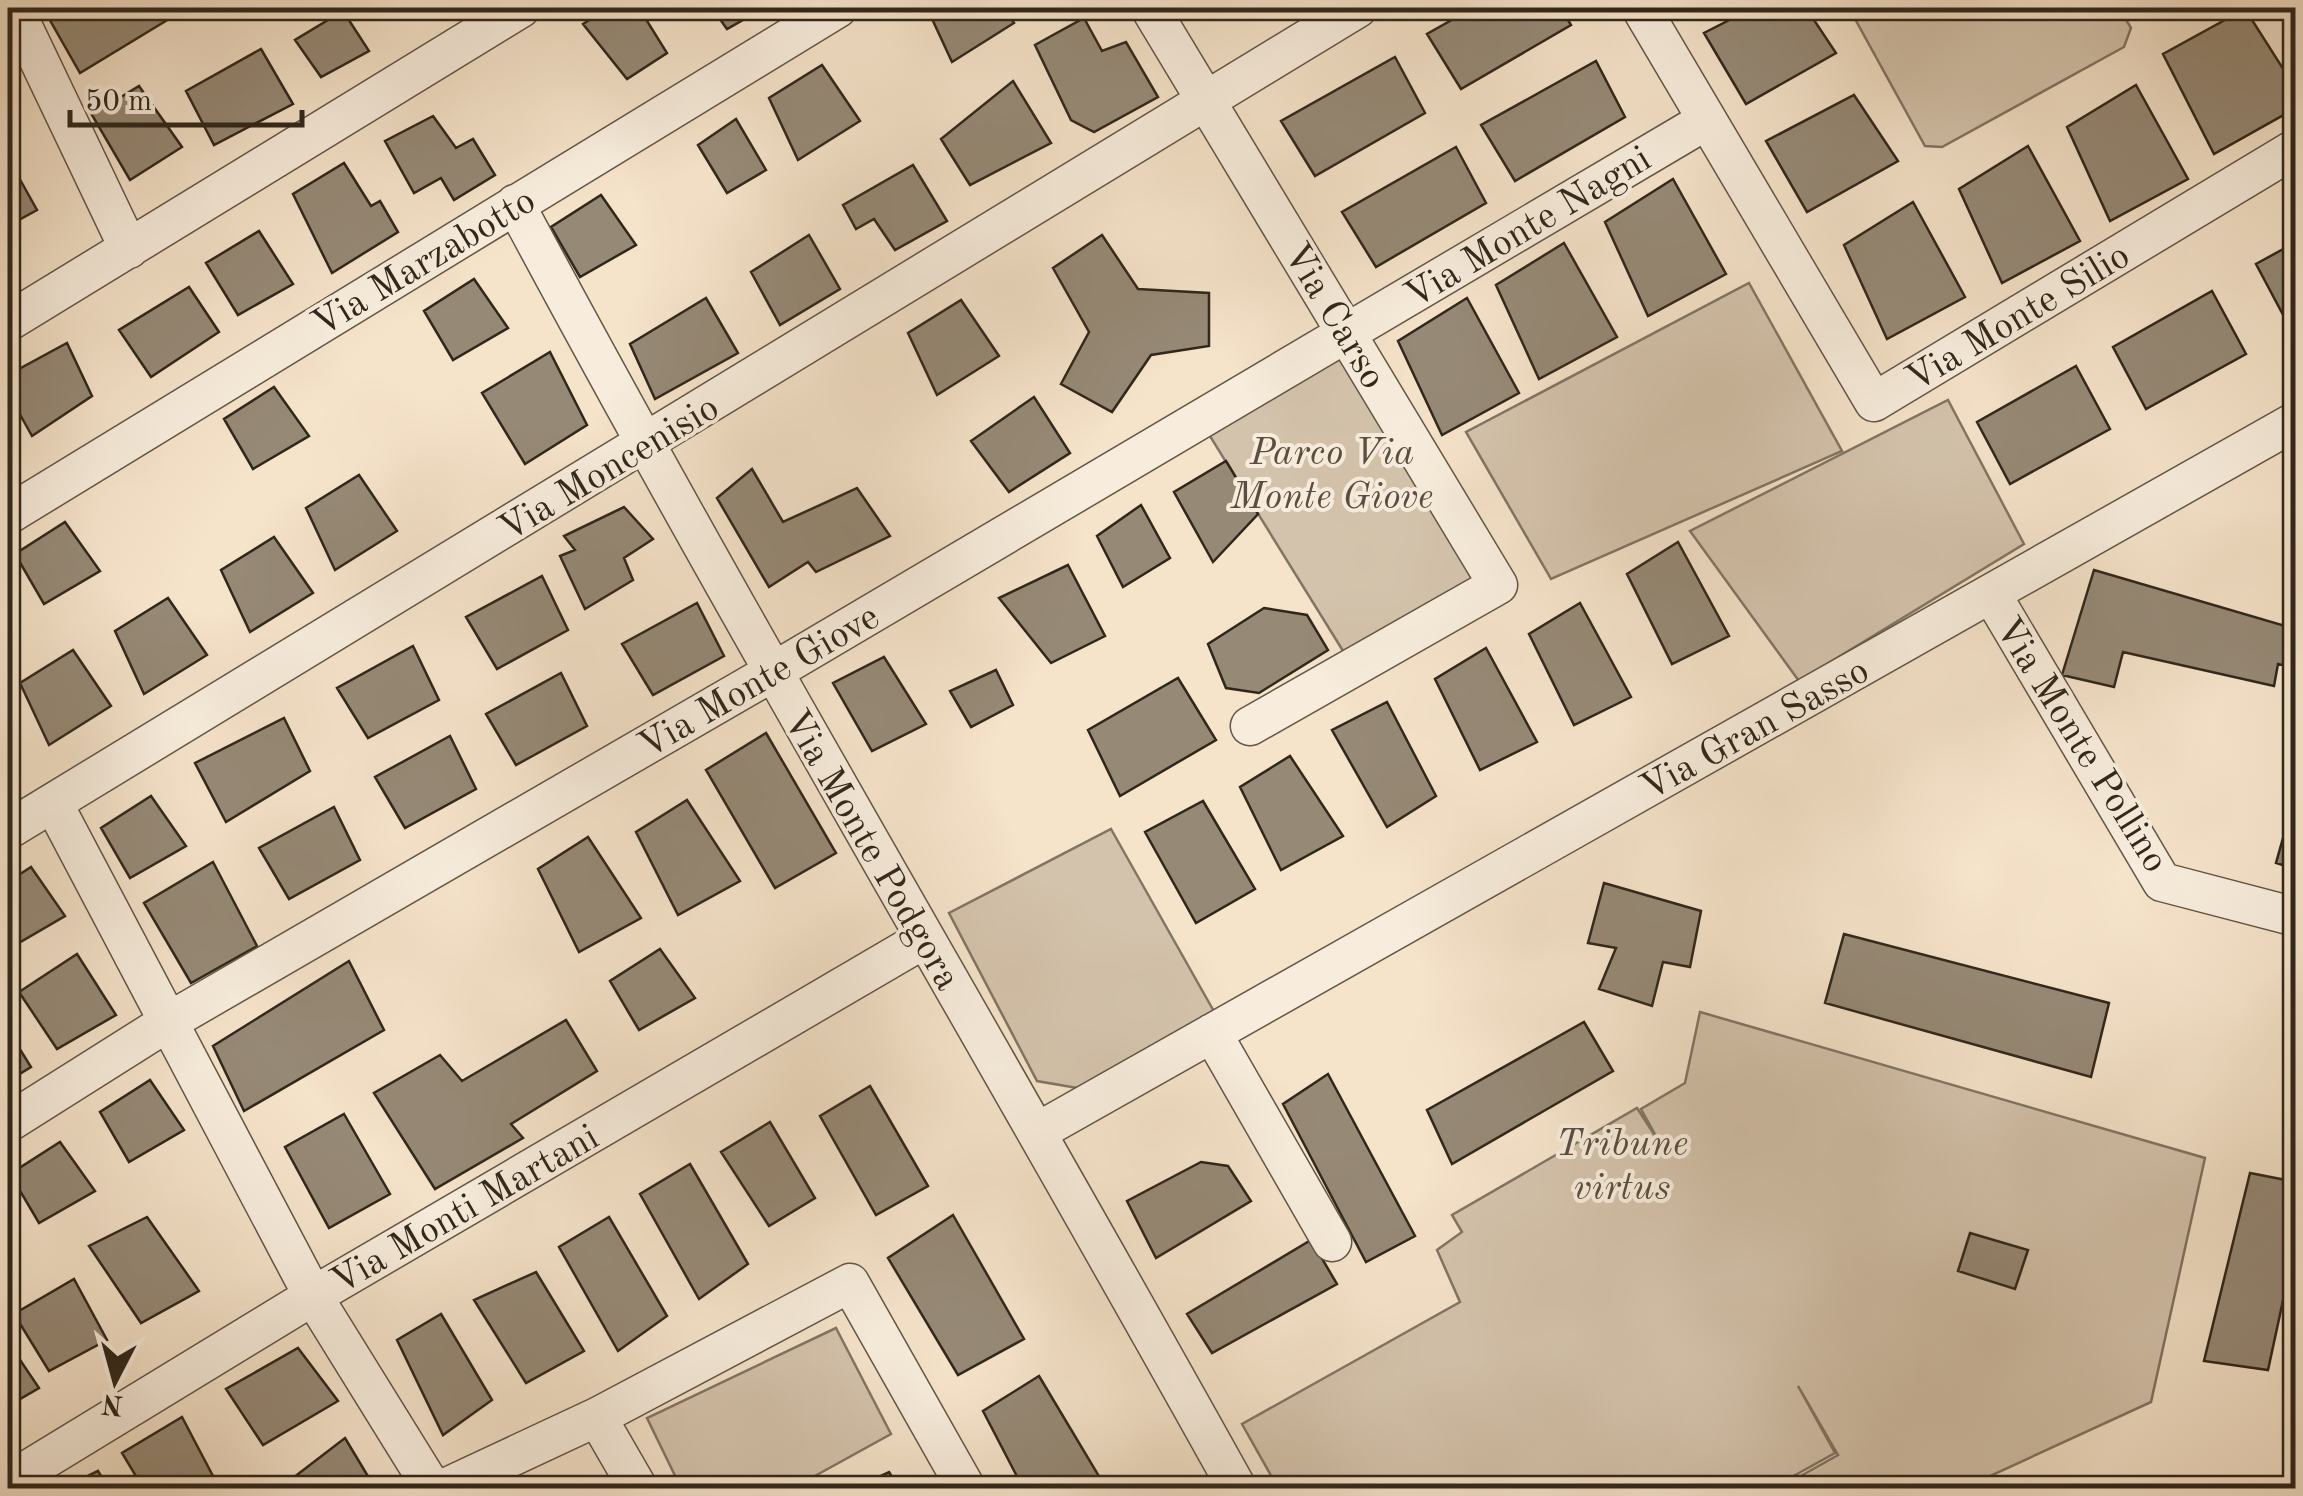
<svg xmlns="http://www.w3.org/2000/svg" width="2303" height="1496" font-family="'Old Standard TT',serif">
	<rect width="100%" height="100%" fill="#f5e3ca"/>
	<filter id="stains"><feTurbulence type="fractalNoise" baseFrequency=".002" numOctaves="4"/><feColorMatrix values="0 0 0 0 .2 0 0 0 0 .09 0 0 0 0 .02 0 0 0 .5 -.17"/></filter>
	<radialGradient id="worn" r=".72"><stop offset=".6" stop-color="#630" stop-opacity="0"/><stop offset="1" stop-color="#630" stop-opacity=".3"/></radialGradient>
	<path fill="#d4c3ac" stroke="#827564" stroke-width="2.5" d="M1849,8h270l12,20 -7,19 -182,100 -17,-1z
		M1749,283l93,168 -291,128 -85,-147z
		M1346,333l152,252 -145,82 -153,-247z
		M1948,400l76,144 -225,137 -109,-150z
		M1111,829l105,186 -133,74 -46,-8 -88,-168z
		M1700,1012l505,146 -54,244 -187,86h-185l59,-33 -40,-69 37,67 -63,35h-494l-36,-64 218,-122 -23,-52 25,-18 -10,-17 185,-107 24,37 -20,-36 44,-26z
		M836,1328l55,106 -98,54h-112l-34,-70z"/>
	<path fill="#968976" stroke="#30271b" stroke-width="2.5" d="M43,8h144l-107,65z
		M608,8h31l28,45 -40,26 -44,-55z
		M712,8h52l-37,21z
		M927,8h77l10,15 -62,39z
		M1473,8h88l10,17 -110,64 -34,-55z
		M1753,8h53l30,45 -90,51 -42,-71z
		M2245,9l51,80v19l-82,46 -51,-100z
		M343,11l26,40 -48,26 -26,-37z
		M1084,18l18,33 24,-9 32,55 -64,35 -23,-12 -36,-75z
		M261,49l32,55 -79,41 -28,-54z
		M1395,57l30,56 -110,63 -34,-55z
		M1596,61l29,56 -110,64 -34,-56z
		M822,65l38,56 -62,39 -29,-62z
		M1013,81l38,62 -81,42 -29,-46z
		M2136,85l52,94 -78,42 -43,-94z
		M139,86l43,61 -52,33 -38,-65z
		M1854,95l44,66 -91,51 -41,-71z
		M433,116l23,32 17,-9 22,36 -41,25 -13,-22 -27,15 -29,-52z
		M736,119l30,51 -39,23 -29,-48z
		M2028,146l52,95 -78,42 -43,-94z
		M1456,147l30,56 -110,64 -34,-55z
		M8,158l29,52 -29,16z
		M344,163l27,43 9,-5 18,31 -66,41 -39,-79z
		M913,165l34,56 -52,29 -21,-31 -18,10 -13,-24z
		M1673,179l53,95 -78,42 -43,-94z
		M601,195l35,50 -56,32 -29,-50z
		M1913,202l52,95 -78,42 -43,-94z
		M259,231l34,53 -55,31 -32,-52z
		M809,235l31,54 -60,36 -29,-53z
		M1102,235l36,54 71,4v53l-58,9 -39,57 -51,-28 28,-52 -36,-64z
		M2296,242v81l-7,3 -33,-62z
		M1564,243l53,94 -78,42 -43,-94z
		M474,279l34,49 -55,32 -29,-49z
		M189,287l30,45 -68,45 -32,-47z
		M2212,291l34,63 -100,55 -33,-62z
		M706,298l32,55 -83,46 -25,-55z
		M1467,298l52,95 -77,42 -44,-94z
		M961,300l38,56 -62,39 -29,-62z
		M67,343l25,53 -60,40 -24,-43v-18z
		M550,352l37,73 -62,39 -43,-71z
		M2076,366l34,63 -100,55 -33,-62z
		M274,387l35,49 -56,33 -29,-50z
		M1034,397l36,56 -61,39 -38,-51z
		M1226,461l32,53 -45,48 -39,-70z
		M752,469l31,53 74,-34 33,48 -74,36 -8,-10 -39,25 -52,-89z
		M359,475l38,56 -62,39 -29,-62z
		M1141,505l29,53 -47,29 -26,-51z
		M624,507l29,32 -29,19 9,22 -48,29 -25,-53 15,-6 -11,-14z
		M65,522l35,49 -56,33 -29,-50z
		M274,537l39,56 -63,39 -29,-62z
		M1678,542l51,94 -57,28 -45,-90z
		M1068,565l37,71 -54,27 -52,-65z
		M2094,570l191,56 11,-41v83l-18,-4 -4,22 -151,-34 -9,35 -52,-12z
		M542,576l26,54 -71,39 -31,-52z
		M168,598l39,57 -63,39 -29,-63z
		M697,603l27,53 -71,39 -31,-51z
		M1580,603l51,94 -57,28 -45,-91z
		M1264,608l43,7 21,35 -69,43 -33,-5 -18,-44z
		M413,646l26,54 -71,38 -31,-50z
		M1486,648l51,94 -57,28 -45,-91z
		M73,650l38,56 -62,39 -29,-62z
		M884,657l42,67 -54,27 -39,-68z
		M996,670l17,35 -42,22 -21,-36z
		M561,673l26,53 -71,39 -30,-51z
		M1178,678l38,62 -96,56 -32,-66z
		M1387,702l49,94 -49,31 -55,-97z
		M284,718l26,53 -84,51 -31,-59z
		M766,733l70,120 -61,35 -69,-118z
		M450,736l26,53 -71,39 -30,-51z
		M1290,756l53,80 -62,34 -41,-83z
		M2296,792v77l-20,-6z
		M151,796l35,50 -56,32 -29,-50z
		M687,800l53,81 -62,34 -42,-83z
		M1203,801l52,88 -59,34 -51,-91z
		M334,807l26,53 -71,39 -30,-51z
		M588,837l53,81 -62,34 -41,-83z
		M213,862l44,84 -66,37 -47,-80z
		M31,867l34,49 -55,32 -2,-66z
		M1604,883l97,28 -11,56 -27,-5 -11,44 -53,-17 17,-41 -28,-5z
		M1844,934l265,69 -18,74 -266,-74z
		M660,949l35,49 -56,32 -29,-49z
		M77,954l39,61 -59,34 -38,-57z
		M349,961l35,69 -140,81 -31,-65z
		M566,1020l31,51 -86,53 12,14 -88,51 -61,-96 66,-38 22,26z
		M1584,1022l29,49 -161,93 -25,-54z
		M8,1030l23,37 -23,14z
		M1328,1074l87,162 -49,26 -83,-158z
		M150,1080l34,50 -55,32 -29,-50z
		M870,1086l58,100 -52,29 -56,-99z
		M344,1114l46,80 -61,34 -44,-81z
		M770,1122l45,76 -46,28 -48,-74z
		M60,1142l35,49 -56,32 -29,-49z
		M2296,1149v136l-9,-3 -19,88 -64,-9 46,-188 36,7z
		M1201,1162l27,4 23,35 -95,57 -29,-57z
		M690,1164l58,100 -49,35 -59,-105z
		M953,1215l71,124 -66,36 -70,-117z
		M147,1217l52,74 -58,32 -52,-77z
		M609,1217l58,99 -49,35 -59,-104z
		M1970,1233l58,17 -13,39 -57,-18z
		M1311,1240l26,44 -125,69 -25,-39z
		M536,1272l48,79 -58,32 -52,-83z
		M74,1279l33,61 -58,31 -35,-57z
		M441,1314l51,86 -49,35 -46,-95z
		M8,1342l31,46 -31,18z
		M298,1348l40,53 -75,44 -37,-56z
		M1039,1376l67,112h-83l-40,-77z
		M182,1417l32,61 -19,10h-52l-21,-35z
		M345,1438l30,50h-81l-5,-7z
		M98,1471l10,17h-45z
		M889,1472l10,16h-44z"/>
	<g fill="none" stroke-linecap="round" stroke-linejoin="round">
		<defs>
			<path id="street" d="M14,8l115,241
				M1150,8l348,577 -248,141
				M1641,8l233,394 422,-254
				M515,204c232,434 484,855 722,1284
				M8,322l513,-314
				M8,515l830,-507
				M1992,595l170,287 134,35
				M53,803l260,493 119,192
				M8,830l1350,-822
				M1212,1033l120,209
				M8,1123l160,-101 603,-349 936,-553
				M1039,1131l1257,-710
				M597,1417l41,71
				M8,1482l305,-186 611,-357
				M445,1488l152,-71 253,-134 116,205"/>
		</defs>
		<use href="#street" stroke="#615647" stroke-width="41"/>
		<use href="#street" stroke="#f8eddd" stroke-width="38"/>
	</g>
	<g text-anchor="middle" stroke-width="8" stroke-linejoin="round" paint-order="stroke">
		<g font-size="38" fill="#30271b" stroke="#f8eddd">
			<text transform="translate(1527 226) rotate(-31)" y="13">Via Monte Nagni</text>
			<text transform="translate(423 261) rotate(-31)" y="13">Via Marzabotto</text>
			<text transform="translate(1336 315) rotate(59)" y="13">Via Carso</text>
			<text transform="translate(2017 316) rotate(-31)" y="13">Via Monte Silio</text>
			<text transform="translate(608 467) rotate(-31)" y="13">Via Moncenisio</text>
			<text transform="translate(758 680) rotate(-30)" y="13">Via Monte Giove</text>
			<text transform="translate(1754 728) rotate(-29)" y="13">Via Gran Sasso</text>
			<text transform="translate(2083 744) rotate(58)" y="13">Via Monte Pollino</text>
			<text transform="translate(873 849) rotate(60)" y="13">Via Monte Podgora</text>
			<text transform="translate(464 1208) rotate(-30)" y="13">Via Monti Martani</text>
		</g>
		<g font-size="38" font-style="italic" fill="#594e3f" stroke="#f8eddd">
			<text x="1332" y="464">Parco Via<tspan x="1332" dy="44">Monte Giove</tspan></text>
			<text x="1622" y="1155">Tribune<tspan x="1622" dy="44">virtus</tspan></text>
		</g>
	</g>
	<rect width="2303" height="1496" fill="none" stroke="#f5e3ca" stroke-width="40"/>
	<rect x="10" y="10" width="2283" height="1476" fill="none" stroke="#30271b" stroke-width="5"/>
	<rect x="20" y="20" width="2263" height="1456" fill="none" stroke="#30271b" stroke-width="2.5"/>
	<g transform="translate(115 1381) rotate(186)" stroke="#f8eddd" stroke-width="8" paint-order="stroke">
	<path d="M0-8L18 38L0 25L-18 38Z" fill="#30271b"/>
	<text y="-15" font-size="28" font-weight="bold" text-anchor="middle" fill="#30271b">N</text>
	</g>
	<path d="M70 110v15h232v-15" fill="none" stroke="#30271b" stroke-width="5"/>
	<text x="85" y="110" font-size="30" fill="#30271b" stroke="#f8eddd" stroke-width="8" paint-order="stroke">50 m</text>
	<rect width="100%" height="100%" filter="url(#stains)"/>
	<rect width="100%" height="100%" fill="url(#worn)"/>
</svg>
